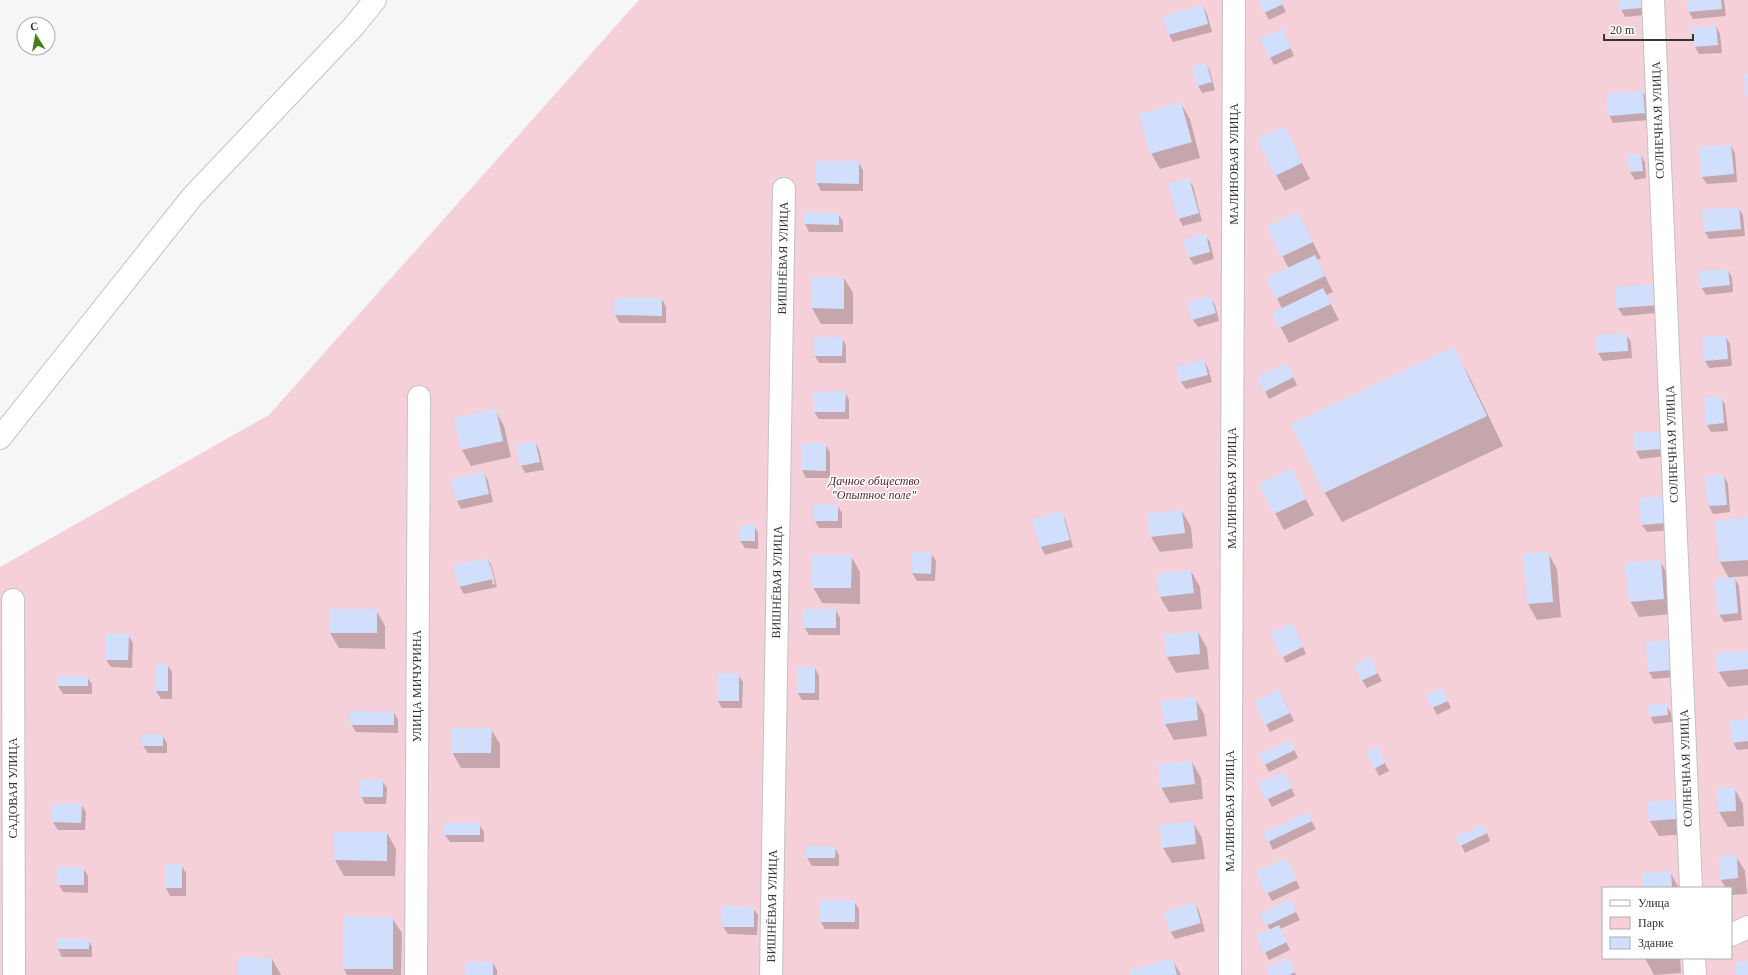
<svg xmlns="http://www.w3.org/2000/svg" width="1748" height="975" font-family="Georgia,serif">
	<rect width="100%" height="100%" fill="#f6f5f8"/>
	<path fill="#f5d0d8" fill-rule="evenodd" d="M639,0h1109v975h-1748v-408l269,-152zM1603,888h128v70h-128z"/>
	<path fill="#0003" fill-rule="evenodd" d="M1259,0h21l6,12 -17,8z
		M1620,0h24l1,15 -20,2 -4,-8z
		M1688,0h36l2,16 -33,3 -4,-7z
		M1203,6l4,8 5,18 -39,10 -4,-7 -5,-18z
		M1716,26l4,8 2,19 -23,1 -4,-7z
		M1286,37l8,19 -20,9 -13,-26z
		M1206,64l4,7 5,19 -13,3 -4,-8z
		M1642,91l5,8 2,21 -36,3 -4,-8z
		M1181,104l9,15 10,39 -40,11 -9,-16z
		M1284,127l26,52 -25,12 -9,-16z
		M1731,146l4,7 2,29 -30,2 -5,-7z
		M1641,155l4,8 1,15 -11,2 -5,-8 -1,-16z
		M817,162h41l5,8v21h-42l-4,-8z
		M1188,179l5,7 9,35 -19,5 -4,-7z
		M1738,208l5,7 2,21 -36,3 -4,-7z
		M805,213l33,1 5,7v11h-34l-4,-8z
		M1298,213l23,45 -4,2 16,32 -7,3 13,25 -50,23 -16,-30 9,-4 -5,-11 12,-29 -21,-42z
		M1205,235l5,7 4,17 -20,6 -5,-8z
		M1728,270l4,8 1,14 -27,3 -5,-8z
		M812,278h32l9,15v31h-32l-9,-16z
		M1659,284l6,28 -42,4 -5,-8 -2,-21z
		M1210,297l5,8 4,16 -21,6 -5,-7 -4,-17z
		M616,299h46l4,8v16h-46l-5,-8z
		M1626,334l5,8 1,16 -29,3 -5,-8 -1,-17z
		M1725,336l5,8 2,22 -23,2 -4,-7z
		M842,338l4,7v18h-27l-4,-7z
		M1453,348l17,30 33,68 -161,76 -17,-29 -32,-68z
		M1204,361l4,7 4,14 -26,7 -5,-7 -4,-14z
		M1291,372l6,13 -28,14 -4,-8z
		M845,392l4,8v19h-30l-5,-7z
		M1721,397l4,8 3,26 -17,1 -4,-7z
		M495,410l9,16 7,31 -40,9 -9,-16z
		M1659,432l5,8 1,16 -25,3 -4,-8 -2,-17z
		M535,442l4,8 5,20 -19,3 -4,-8z
		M802,444h23l5,8v26h-24l-4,-8z
		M1291,470l23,45 -30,15 -24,-46z
		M484,473l4,8 5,21 -32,7 -4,-8 -5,-21z
		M1724,476l4,8 2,28 -17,2 -4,-8 -2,-28z
		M837,505l5,8v15h-23l-4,-7z
		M1668,505l2,25 -23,2 -5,-7z
		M1182,511l9,16 2,21 -33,4 -9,-15z
		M1061,512l4,7 8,28 -28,8 -4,-8 -8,-27z
		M1748,518v58l-14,1 5,9 3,34 -18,2 -5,-8 10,-36 -9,-16z
		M754,526l4,7v16l-13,-1 -5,-7z
		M913,553h18l5,8 -1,20h-18l-5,-8z
		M1548,553l9,16 4,48 -24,3 -9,-16 -4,-49z
		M851,556l9,16v32l-38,-1 -9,-16z
		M488,559l4,8 5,20 -33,7 -5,-8zM489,566h2l4,18 -2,1z
		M1660,561l9,16 3,37 -33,3 -9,-16z
		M1191,571l9,16 2,22 -33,3 -9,-15z
		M376,610l9,16v23l-46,-1 -9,-15z
		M836,610l4,8v17h-31l-5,-8z
		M1198,632l9,16 2,21 -33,4 -9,-16 -2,-21z
		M128,635l5,8 -1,25 -21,-1 -5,-7z
		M1669,641l4,8 3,28 -23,2 -4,-7z
		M1303,647l3,7 -20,9 -3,-6z
		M1748,652v33l-20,2 -10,-16z
		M156,665h11l5,7v27h-11l-5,-8z
		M1374,666l8,15 -15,7 -5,-8z
		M815,668l4,8v24h-17l-4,-7z
		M738,675l5,7 -1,26h-20l-4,-7z
		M87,677l5,7v10h-29l-5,-8z
		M1446,697l5,11 -14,7 -4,-8z
		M1195,698l9,16 3,22 -33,4 -9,-16z
		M1283,698l11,23 -24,11 -15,-30z
		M1666,705l5,8 1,9 -18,2 -4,-8z
		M394,713l4,7v13l-42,-1 -5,-8z
		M1748,720v29l-11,1 -4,-8z
		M491,729l9,15v24h-39l-9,-16z
		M162,735l5,8v10h-19l-5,-7z
		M1377,748l12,23 -10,5 -4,-8z
		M1294,749l4,9 -29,14 -4,-8z
		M1192,762l9,16 2,21 -33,4 -9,-16z
		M1288,780l7,16 -23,11 -12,-23z
		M382,781l5,7 -1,16h-21l-4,-8z
		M1734,788l9,16 1,22 -16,1 -9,-15z
		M1675,801l9,16 2,17 -27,2 -9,-15z
		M81,804l5,8 -1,18h-27l-5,-8z
		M1307,813l9,16 -43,21 -8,-17z
		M1193,822l9,16 3,21 -33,4 -9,-15z
		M479,824l5,8v10h-34l-5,-7z
		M335,833h52l9,16 -1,27h-51l-9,-16z
		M1487,833l3,8 -25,12 -4,-8z
		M807,847h28l4,8v11h-27l-5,-8z
		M1736,856l9,15 2,23 -16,1v-7h-5l-5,-8z
		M181,865l5,8v23h-16l-4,-8z
		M1290,867l10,21 -28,13 -15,-28z
		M83,868l5,8v17l-25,-1 -4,-7z
		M1670,872l9,16h-35z
		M854,901l5,8v20h-34l-5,-8z
		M1195,904l4,7 6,20 -30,8 -5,-8z
		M753,908l5,7 -1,20 -29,-1 -5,-7z
		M1294,908l6,12 -20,9 10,21 -21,10 -4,-8 5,-22 -9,-16z
		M392,918l10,15 -1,42h-54l-3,-6z
		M58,939l30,1 4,7v10h-30l-4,-8z
		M1645,958h35l1,15 -27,2z
		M272,959l9,16h-42z
		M1172,959l9,16h-49z
		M493,963l4,7v5h-30z
		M1292,966l4,9h-25z"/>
	<path fill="#d1dffc" d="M1258,0h23l2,4 -19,9z
		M1619,0h22l1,8 -22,2z
		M1687,0h34l1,9 -34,3z
		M1203,5l5,19 -40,11 -5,-19z
		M1716,25l2,20 -24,2 -2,-19z
		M1282,28l9,20 -22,10 -9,-19z
		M1206,62l6,20 -15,4 -5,-19z
		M1748,74v23h-2l-2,-22z
		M1643,90l2,23 -37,3 -2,-22z
		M1181,102l11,40 -42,12 -11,-40z
		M1285,126l17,37 -27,13 -18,-37z
		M1731,145l3,29 -33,3 -2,-30z
		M1641,154l2,17 -14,1 -1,-17z
		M816,161h43v23l-43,-1z
		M1189,178l10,35 -21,6 -10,-36z
		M1739,207l2,22 -37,3 -2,-22z
		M804,212l35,1v12l-35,-1z
		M1298,212l15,30 -32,15 -14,-30z
		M1206,234l4,18 -22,6 -5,-19z
		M1315,255l10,21 -49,23 -10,-21z
		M1728,269l2,16 -30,3 -1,-17z
		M811,277h33v32l-33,-1z
		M1659,283l2,22 -44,3 -2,-21z
		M1323,288l8,16 -52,24 -7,-15z
		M1211,296l5,17 -24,7 -5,-18z
		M615,298h47v18l-48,-1z
		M1627,333l1,18 -31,2 -1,-18z
		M1726,335l2,24 -24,2 -2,-24z
		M814,337h29l-1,19h-28z
		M1454,347l33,69 -163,77 -33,-69z
		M1204,359l4,16 -28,7 -4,-15z
		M1287,363l7,14 -30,15 -7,-15z
		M846,391l-1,21h-32v-20z
		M1722,396l2,27 -18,2 -2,-27z
		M496,409l7,32 -42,9 -7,-32z
		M1660,431l1,18 -26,2 -2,-18z
		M535,441l5,21 -20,4 -4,-21z
		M801,443h25v28l-25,-1z
		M1292,468l14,31 -32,15 -15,-30z
		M484,472l5,22 -33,7 -5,-22z
		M1724,475l3,30 -19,1 -3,-29z
		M1664,496l2,27 -25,2 -2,-27z
		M814,504h24v17h-24z
		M1182,510l3,23 -35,4 -3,-23z
		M1062,511l8,29 -30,7 -8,-28z
		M1748,517v43l-29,2 -4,-41z
		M739,525h16v16h-16z
		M912,552h20l-1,22 -20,-1z
		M1549,552l4,50 -26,2 -4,-50z
		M812,555h40l-1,33h-39z
		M488,558l5,21 -35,8 -5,-22z
		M1661,560l3,39 -35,3 -4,-39z
		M1191,570l3,23 -35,4 -3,-23z
		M1735,577l3,36 -20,2 -3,-36z
		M329,609h48v24h-48z
		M803,609h33v19h-33z
		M1292,623l11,23 -22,10 -11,-23z
		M1198,631l2,23 -34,3 -2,-22z
		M106,634h23l-1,26h-23z
		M1669,640l3,30 -24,2 -2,-30z
		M1748,651v18l-31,3 -1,-19z
		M1370,657l8,16 -17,8 -7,-16z
		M156,664h12v27h-13z
		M797,667h18v26h-18z
		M717,673l22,1v27h-22z
		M57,676h31v10h-31z
		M1442,688l6,13 -16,7 -6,-13z
		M1279,690l11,23 -25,12 -11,-23z
		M1196,697l2,23 -34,4 -3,-23z
		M1667,704l1,11 -19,2 -1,-12z
		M350,711l44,1v13h-44z
		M1748,719v22l-16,2 -2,-23z
		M451,728h41l-1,25h-40z
		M142,734h21v12h-21z
		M1290,740l5,10 -31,15 -5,-10z
		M1378,747l7,16 -11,6 -8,-16z
		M1192,761l3,23 -35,4 -2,-24z
		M1284,772l8,16 -26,12 -8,-17z
		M360,779l23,1v17h-23z
		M1735,787l1,24 -18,1 -1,-24z
		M1676,800l1,19 -28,2 -2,-19z
		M82,803l-1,20 -29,-1v-18z
		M1308,812l4,9 -44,21 -5,-9z
		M1194,821l2,23 -34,4 -3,-23z
		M444,823h36v12h-36z
		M1483,824l4,9 -27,13 -4,-9z
		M334,832h53v29l-53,-1z
		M806,846h30l-1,12h-29z
		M1737,855l1,23 -18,2 -1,-24z
		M1286,858l11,22 -31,14 -10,-22z
		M165,864h17v24h-17z
		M58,867h26v18h-26z
		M1671,871l1,17h-29l-1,-15z
		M1290,899l6,13 -30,14 -6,-13z
		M820,900h35v22h-36z
		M1195,903l6,20 -31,9 -6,-21z
		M722,906l32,1v20h-32z
		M343,916l50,1v52h-50z
		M1279,925l8,17 -23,11 -8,-17z
		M57,938l32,1v10h-32z
		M238,957l34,1v17h-34z
		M1288,957l7,15 -6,3h-20l-3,-7z
		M1173,958l4,17h-46l-2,-5z
		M1748,961v14h-12l-1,-13z
		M466,962h27v13h-27z"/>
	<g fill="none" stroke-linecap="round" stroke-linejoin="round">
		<defs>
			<path id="minor" d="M1653,0l38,888
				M0,438l192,-241 162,-171 21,-26
				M13,600l1,375
				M1731,935l17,-8
				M1694,958l1,17
				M416,975l3,-578
				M771,975l13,-786
				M1230,975l4,-975"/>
		</defs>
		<use href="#minor" stroke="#c3c2c6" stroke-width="24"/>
		<use href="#minor" stroke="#fff" stroke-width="22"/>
	</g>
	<g text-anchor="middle" stroke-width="3" stroke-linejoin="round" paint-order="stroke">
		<g font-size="12" fill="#353435" stroke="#fff">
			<text transform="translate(1658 120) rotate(-92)" y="4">СОЛНЕЧНАЯ УЛИЦА</text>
			<text transform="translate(1234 164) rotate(-90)" y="4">МАЛИНОВАЯ УЛИЦА</text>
			<text transform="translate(783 258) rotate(-89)" y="4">ВИШНЁВАЯ УЛИЦА</text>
			<text transform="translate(1672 444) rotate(-92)" y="4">СОЛНЕЧНАЯ УЛИЦА</text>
			<text transform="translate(1232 488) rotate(-90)" y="4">МАЛИНОВАЯ УЛИЦА</text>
			<text transform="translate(777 582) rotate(-89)" y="4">ВИШНЁВАЯ УЛИЦА</text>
			<text transform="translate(417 686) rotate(-90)" y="4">УЛИЦА МИЧУРИНА</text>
			<text transform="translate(1686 768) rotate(-92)" y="4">СОЛНЕЧНАЯ УЛИЦА</text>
			<text transform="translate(13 788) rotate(-90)" y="4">САДОВАЯ УЛИЦА</text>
			<text transform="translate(1230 811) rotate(-90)" y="4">МАЛИНОВАЯ УЛИЦА</text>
			<text transform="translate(772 906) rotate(-89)" y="4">ВИШНЁВАЯ УЛИЦА</text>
		</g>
		<g font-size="12" font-style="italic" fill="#5c2335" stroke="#fff">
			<text x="874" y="485">Дачное общество<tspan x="874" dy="14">"Опытное поле"</tspan></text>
		</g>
	</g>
	<rect x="1602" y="887" width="130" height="72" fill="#ffffff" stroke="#aeaeae"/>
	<rect x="1610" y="900" width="20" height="6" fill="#ffffff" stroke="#aeaeae"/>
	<text x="1638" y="907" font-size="12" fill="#353435">Улица</text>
	<rect x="1610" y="917" width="20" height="12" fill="#f5d0d8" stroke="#aeaeae"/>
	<text x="1638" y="927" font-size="12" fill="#353435">Парк</text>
	<rect x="1610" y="937" width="20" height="12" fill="#d1dffc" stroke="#aeaeae"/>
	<text x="1638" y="947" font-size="12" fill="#353435">Здание</text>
	<g transform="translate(36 36) rotate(349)"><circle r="19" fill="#ffffff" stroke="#aeaeae"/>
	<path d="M0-3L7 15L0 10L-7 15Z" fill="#447f1b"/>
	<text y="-6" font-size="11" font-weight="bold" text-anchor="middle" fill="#353435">С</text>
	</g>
	<path d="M1604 34v6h89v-6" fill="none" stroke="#353435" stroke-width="2"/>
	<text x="1610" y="34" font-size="12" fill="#353435" stroke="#ffffff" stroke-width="3" paint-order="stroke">20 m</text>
</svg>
